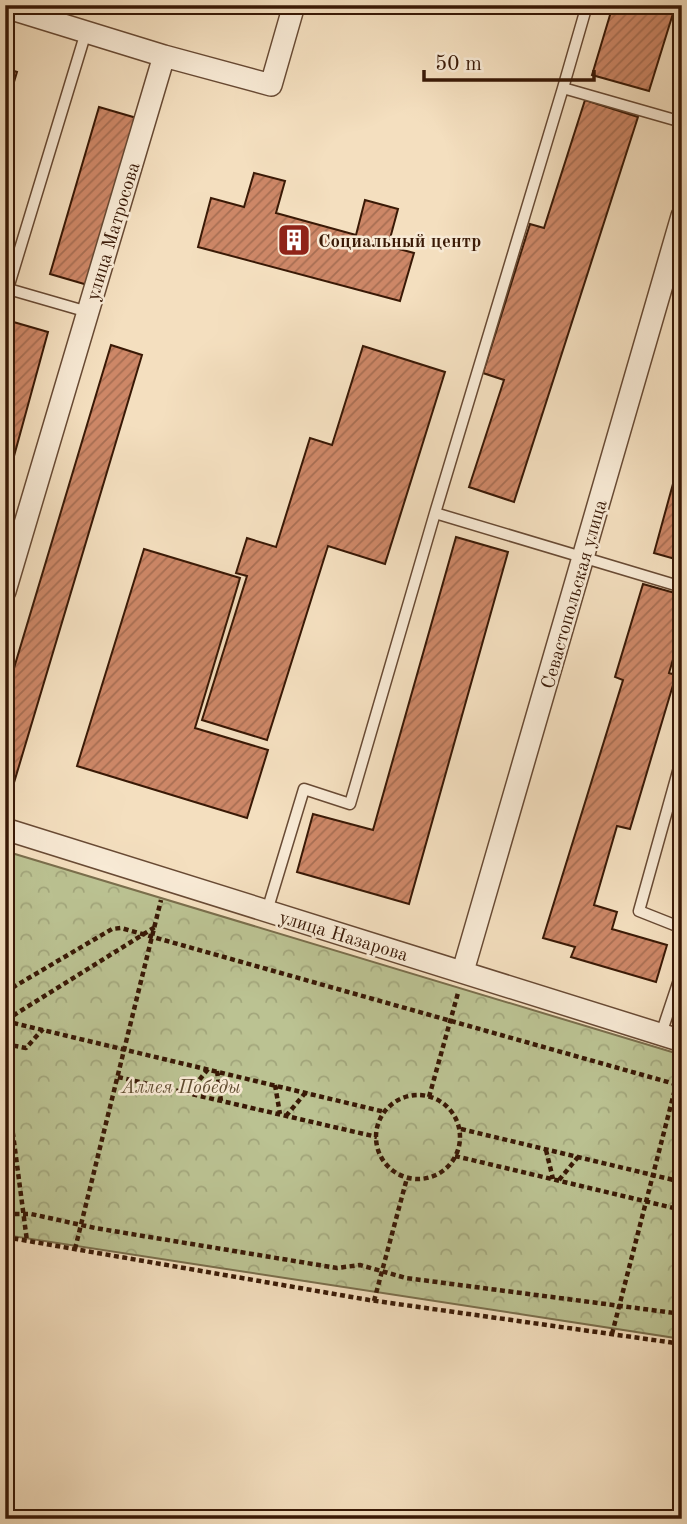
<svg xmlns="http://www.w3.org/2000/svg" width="687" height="1524" font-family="'Old Standard TT',serif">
	<defs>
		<pattern id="forest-crowns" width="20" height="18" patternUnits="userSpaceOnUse" patternTransform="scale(1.75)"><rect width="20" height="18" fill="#bbc292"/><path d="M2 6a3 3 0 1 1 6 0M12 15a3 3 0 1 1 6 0" fill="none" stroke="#a2a67c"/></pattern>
		<pattern id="building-hatch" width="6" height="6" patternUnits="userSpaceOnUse" patternTransform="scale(1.75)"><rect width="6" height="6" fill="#cd8767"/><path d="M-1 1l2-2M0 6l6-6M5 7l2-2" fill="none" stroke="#a76e53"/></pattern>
	</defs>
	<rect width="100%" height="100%" fill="#f4dfbf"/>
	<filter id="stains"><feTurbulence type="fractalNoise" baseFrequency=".00286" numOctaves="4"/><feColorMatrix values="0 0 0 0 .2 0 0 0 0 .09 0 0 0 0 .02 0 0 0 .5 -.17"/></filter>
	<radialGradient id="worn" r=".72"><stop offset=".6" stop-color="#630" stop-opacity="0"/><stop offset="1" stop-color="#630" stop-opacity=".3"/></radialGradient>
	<path fill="url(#forest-crowns)" stroke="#7a6e4c" stroke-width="2" d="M5,851l677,204v284l-677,-104z"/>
	<path fill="url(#building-hatch)" stroke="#391906" stroke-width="2" d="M613,5l62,2 -26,84 -57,-16z
		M5,68l12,4 -12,40z
		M585,100l53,17 -124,385 -45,-15 35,-107 -21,-7 47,-149 14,4z
		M99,107l41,12 -49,167 -41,-12z
		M254,173l31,8 -9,32 80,22 9,-35 33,9 -10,37 26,7 -14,48 -202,-54 13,-49 33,9z
		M10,321l38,11 -43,157v-151z
		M111,345l31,10 -129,431 -8,-3v-85z
		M363,346l82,26 -60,192 -57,-18 -61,194 -65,-20 45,-144 -11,-3 11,-35 29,9 34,-109 22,7z
		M682,451v110l-28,-8z
		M456,537l52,15 -99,352 -112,-32 16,-58 60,16z
		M144,549l96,29 -45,150 73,22 -21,68 -170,-52z
		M643,584l39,11v34l-13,44 7,2 -46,154 -13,-3 -23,79 23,7 -5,17 55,16 -11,37 -85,-25 4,-10 -32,-9 80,-258 -8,-3z"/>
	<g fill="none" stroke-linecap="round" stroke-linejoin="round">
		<defs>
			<path id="lane" d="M587,5l-24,83 119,34
				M563,88l-128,425 247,74
				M5,288l83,24
				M5,298l81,-266
				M682,757l-43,154 43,17
				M267,911l37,-122 46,15 85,-291
				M661,1034l21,-63"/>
			<path id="street" d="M5,7l159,49
				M5,591l159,-535 107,29 23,-80
				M5,829l677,212
				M463,971l219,-755"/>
		</defs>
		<use href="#lane" stroke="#684a34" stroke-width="13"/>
		<use href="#street" stroke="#684a34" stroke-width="24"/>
		<path stroke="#391906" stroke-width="4.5" stroke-dasharray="5 3.5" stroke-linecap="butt" d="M5,992l107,-63 9,-1 561,158
			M6,1020l149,-93
			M5,1021l380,91
			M5,1044l21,4 17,-19
			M217,1071l4,30
			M5,1073l22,168
			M118,1077l259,60
			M275,1085l5,29
			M189,1093l19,-24
			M376 1137a42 42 0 1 1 84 0a42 42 0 1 1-84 0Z
			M429,1097l29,-104
			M286,1116l20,-24
			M461,1129l221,53
			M546,1150l7,29
			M455,1156l227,54
			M5,1166l7,48h19l64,14 242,40 23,-3 46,13 276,36
			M559,1180l19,-23
			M5,1237l364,63 313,44
			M75,1249l86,-349
			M374,1301l33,-123
			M612,1334l70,-272"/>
		<use href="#lane" stroke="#f8ead5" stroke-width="10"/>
		<use href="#street" stroke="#f8ead5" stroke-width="21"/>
	</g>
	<defs>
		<symbol id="building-square" viewBox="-11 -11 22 22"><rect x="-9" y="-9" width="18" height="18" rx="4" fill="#8f2418" stroke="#f8ead5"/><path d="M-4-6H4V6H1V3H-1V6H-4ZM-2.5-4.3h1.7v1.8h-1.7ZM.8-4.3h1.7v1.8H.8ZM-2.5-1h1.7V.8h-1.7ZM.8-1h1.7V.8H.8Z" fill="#fff"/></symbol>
	</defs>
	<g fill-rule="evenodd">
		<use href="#building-square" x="275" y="221" width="38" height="38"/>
	</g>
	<g text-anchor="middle" stroke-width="5" stroke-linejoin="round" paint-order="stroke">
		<g font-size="19" fill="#391906" stroke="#f8ead5">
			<text transform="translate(112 231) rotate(-73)" y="7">улица Матросова</text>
			<text transform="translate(573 594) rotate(-74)" y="7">Севастопольская улица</text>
			<text transform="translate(344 935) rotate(17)" y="7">улица Назарова</text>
		</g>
		<g font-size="19" font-weight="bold" fill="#391906" stroke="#f8ead5" text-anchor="start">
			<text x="318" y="247">Социальный центр</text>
		</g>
		<g font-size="19" font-style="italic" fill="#604c30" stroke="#f8ead5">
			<text x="181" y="1093">Аллея Победы</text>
		</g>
	</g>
	<rect width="687" height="1524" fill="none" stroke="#f4dfbf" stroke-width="28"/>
	<rect x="7" y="7" width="673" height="1510" fill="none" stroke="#391906" stroke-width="3.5"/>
	<rect x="14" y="14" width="659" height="1496" fill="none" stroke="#391906" stroke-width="2"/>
	<path d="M424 70v10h170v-10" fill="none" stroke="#391906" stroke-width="3.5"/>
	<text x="435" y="70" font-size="21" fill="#391906" stroke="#f8ead5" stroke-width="5" paint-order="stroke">50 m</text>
	<rect width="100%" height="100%" filter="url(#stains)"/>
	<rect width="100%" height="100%" fill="url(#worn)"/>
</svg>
